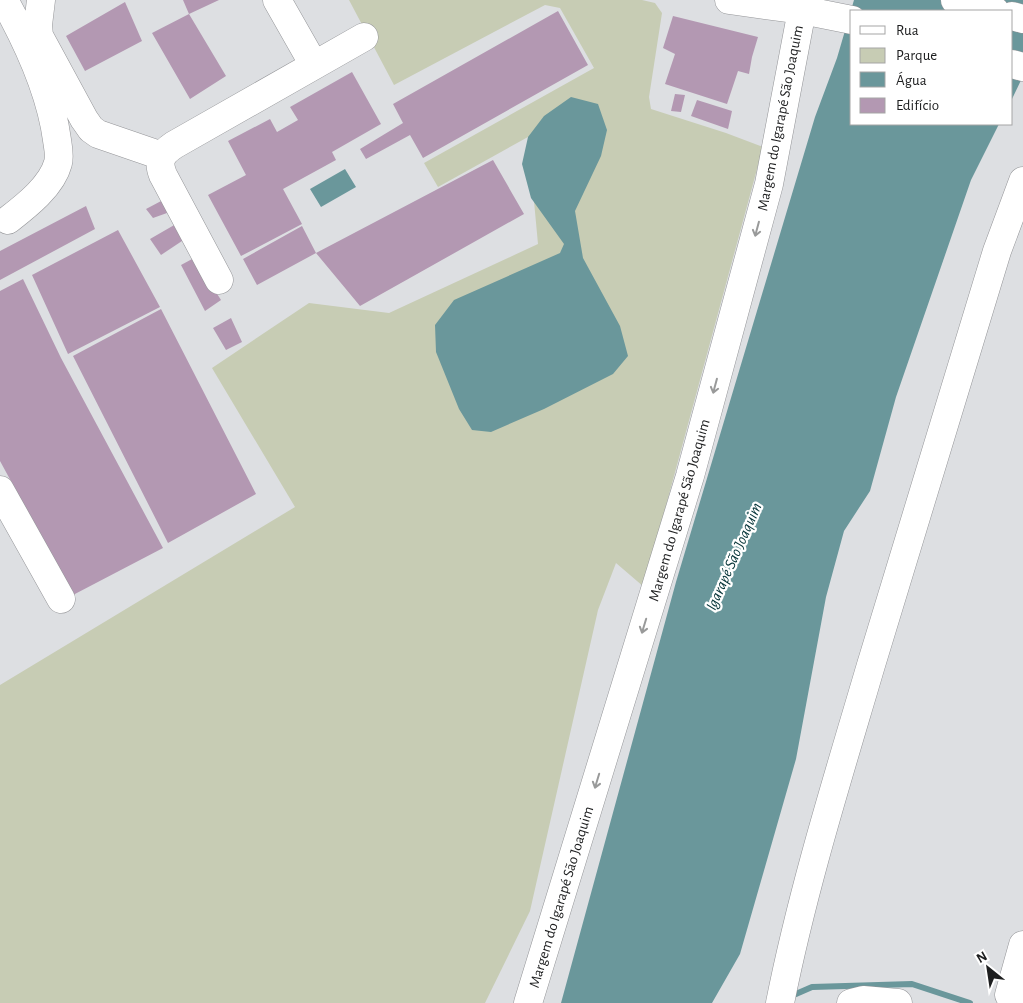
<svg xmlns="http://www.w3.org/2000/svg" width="1023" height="1003" font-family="'Alegreya Sans',sans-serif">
	<rect width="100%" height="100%" fill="#dddfe2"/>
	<path fill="#c7ccb4" d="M349,0h293l13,3 7,10 -13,84 2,12 75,24 37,14 -119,440 -28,-24 -18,47 -68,301 -45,92h-485v-318l295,-178 -83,-139 97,-65 80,10 149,-69 -10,-107 -90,50 -14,-24 170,-95 -34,-60 -15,-3 -151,80z"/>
	<path fill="#6a979b" d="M854,0h169v76l-11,23v-88h-160v113h147l-28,56 -75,217 -26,94 -26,40 -18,66 -30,162 -56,195 -28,49h-151l115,-421 139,-465 22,-59z
		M571,97l27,7 9,26 -6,26 -26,55 8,47 37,68 8,30 -15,18 -69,35 -53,23 -19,-2 -13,-21 -23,-57 -1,-27 19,-25 106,-47 4,-9 -33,-46 -9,-34 6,-27 16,-21z
		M345,169l11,18 -35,20 -11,-18z"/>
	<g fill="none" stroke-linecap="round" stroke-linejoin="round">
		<path stroke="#6a979b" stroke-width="6" d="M789,997l23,-10 100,-3 58,19"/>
	</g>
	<path fill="#b398b2" d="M183,0h36l-30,14z
		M125,2l17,39 -57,30 -19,-35z
		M558,11l30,54 -165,93 -13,-23 -44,24 -6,-10 43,-26 -10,-19z
		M189,14l37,62 -36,23 -38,-66z
		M673,16l85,21 -6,20 -3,17 -11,-3 -11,33 -62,-20 10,-30 -12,-6z
		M352,72l29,52 -49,28 4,8 -53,29 19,35 -61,32 -33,-61 38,-20 -18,-34 42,-22 7,13 21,-12 -8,-13z
		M675,94l10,1 -4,17 -10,-1z
		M697,100l35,11 -4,18 -37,-13z
		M493,160l31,54 -164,92 -44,-53z
		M163,200l4,13 -14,5 -7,-9z
		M86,206l9,23 -95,51v-29z
		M176,224l9,15 -24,16 -11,-16z
		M302,226l14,27 -59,32 -14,-26z
		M118,230l42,77 -92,47 -36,-79z
		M194,258l27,42 -16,11 -24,-46z
		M23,279l38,79 102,190 -90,47 -73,-134v-170z
		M161,309l95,185 -88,49 -95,-187z
		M231,318l11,24 -16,8 -13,-22z"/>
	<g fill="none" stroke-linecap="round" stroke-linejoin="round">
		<defs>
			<path id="minor" d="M4,0c23,41 47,94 53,140 1,7 3,16 1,23 -6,23 -32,43 -50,57
				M41,0l-3,25 1,11 45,83 7,10 7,5 64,22
				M277,0l37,65
				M219,280l-56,-105c-6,-15 -1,-22 11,-30l190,-108
				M0,490l61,109
				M1023,945l-14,50 14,3
				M528,1003l162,-527 79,-292 33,-174
				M780,1003c23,-115 58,-226 91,-338 42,-138 84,-276 126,-414l26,-70
				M851,1003l12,-3 35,3"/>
			<path id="major" d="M729,0l73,10 50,10
				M955,0l40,11
				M1012,16l11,3
				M1012,64l11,3"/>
		</defs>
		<use href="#minor" stroke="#949598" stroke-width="29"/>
		<use href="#major" stroke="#949598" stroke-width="29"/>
		<use href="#minor" stroke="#fff" stroke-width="28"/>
		<use href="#major" stroke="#fff" stroke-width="28"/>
	</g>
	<defs><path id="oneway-shaft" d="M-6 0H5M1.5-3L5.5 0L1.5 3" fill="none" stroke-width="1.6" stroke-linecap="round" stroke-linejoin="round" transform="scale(1.25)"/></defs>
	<g stroke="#999a9a">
		<use href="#oneway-shaft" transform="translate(757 229) rotate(105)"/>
		<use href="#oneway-shaft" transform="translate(715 386) rotate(105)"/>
		<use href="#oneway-shaft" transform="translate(644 626) rotate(107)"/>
		<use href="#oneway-shaft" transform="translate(597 781) rotate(107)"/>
	</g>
	<g text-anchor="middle" stroke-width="4.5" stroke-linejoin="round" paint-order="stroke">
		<g font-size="15" fill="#1d1e1f" stroke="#fff">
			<text transform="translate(780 118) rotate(-79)" y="5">Margem do Igarapé São Joaquim</text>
			<text transform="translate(679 510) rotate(-74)" y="5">Margem do Igarapé São Joaquim</text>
			<text transform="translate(561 897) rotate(-73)" y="5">Margem do Igarapé São Joaquim</text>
		</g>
		<g font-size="16" font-style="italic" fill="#033236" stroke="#fff">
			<text transform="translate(733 556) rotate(-66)" y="6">Igarapé São Joaquim</text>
		</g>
	</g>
	<rect x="850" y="10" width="162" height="115" fill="#ffffff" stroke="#a5a5a5"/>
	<rect x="860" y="26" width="25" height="8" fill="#ffffff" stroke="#a5a5a5"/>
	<text x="896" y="35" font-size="15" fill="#1d1e1f">Rua</text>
	<rect x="860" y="48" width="25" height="15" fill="#c7ccb4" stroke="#a5a5a5"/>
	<text x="896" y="60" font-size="15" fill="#1d1e1f">Parque</text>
	<rect x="860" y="72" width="25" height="15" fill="#6a979b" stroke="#a5a5a5"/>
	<text x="896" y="85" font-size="15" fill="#1d1e1f">Água</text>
	<rect x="860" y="98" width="25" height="15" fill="#b398b2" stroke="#a5a5a5"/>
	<text x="896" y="110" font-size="15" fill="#1d1e1f">Edifício</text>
	<g transform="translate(988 968) rotate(330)" stroke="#ffffff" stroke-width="4" paint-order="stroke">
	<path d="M0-4L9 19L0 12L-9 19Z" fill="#1d1e1f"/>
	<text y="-8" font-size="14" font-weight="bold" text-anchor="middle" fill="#1d1e1f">N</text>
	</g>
</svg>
